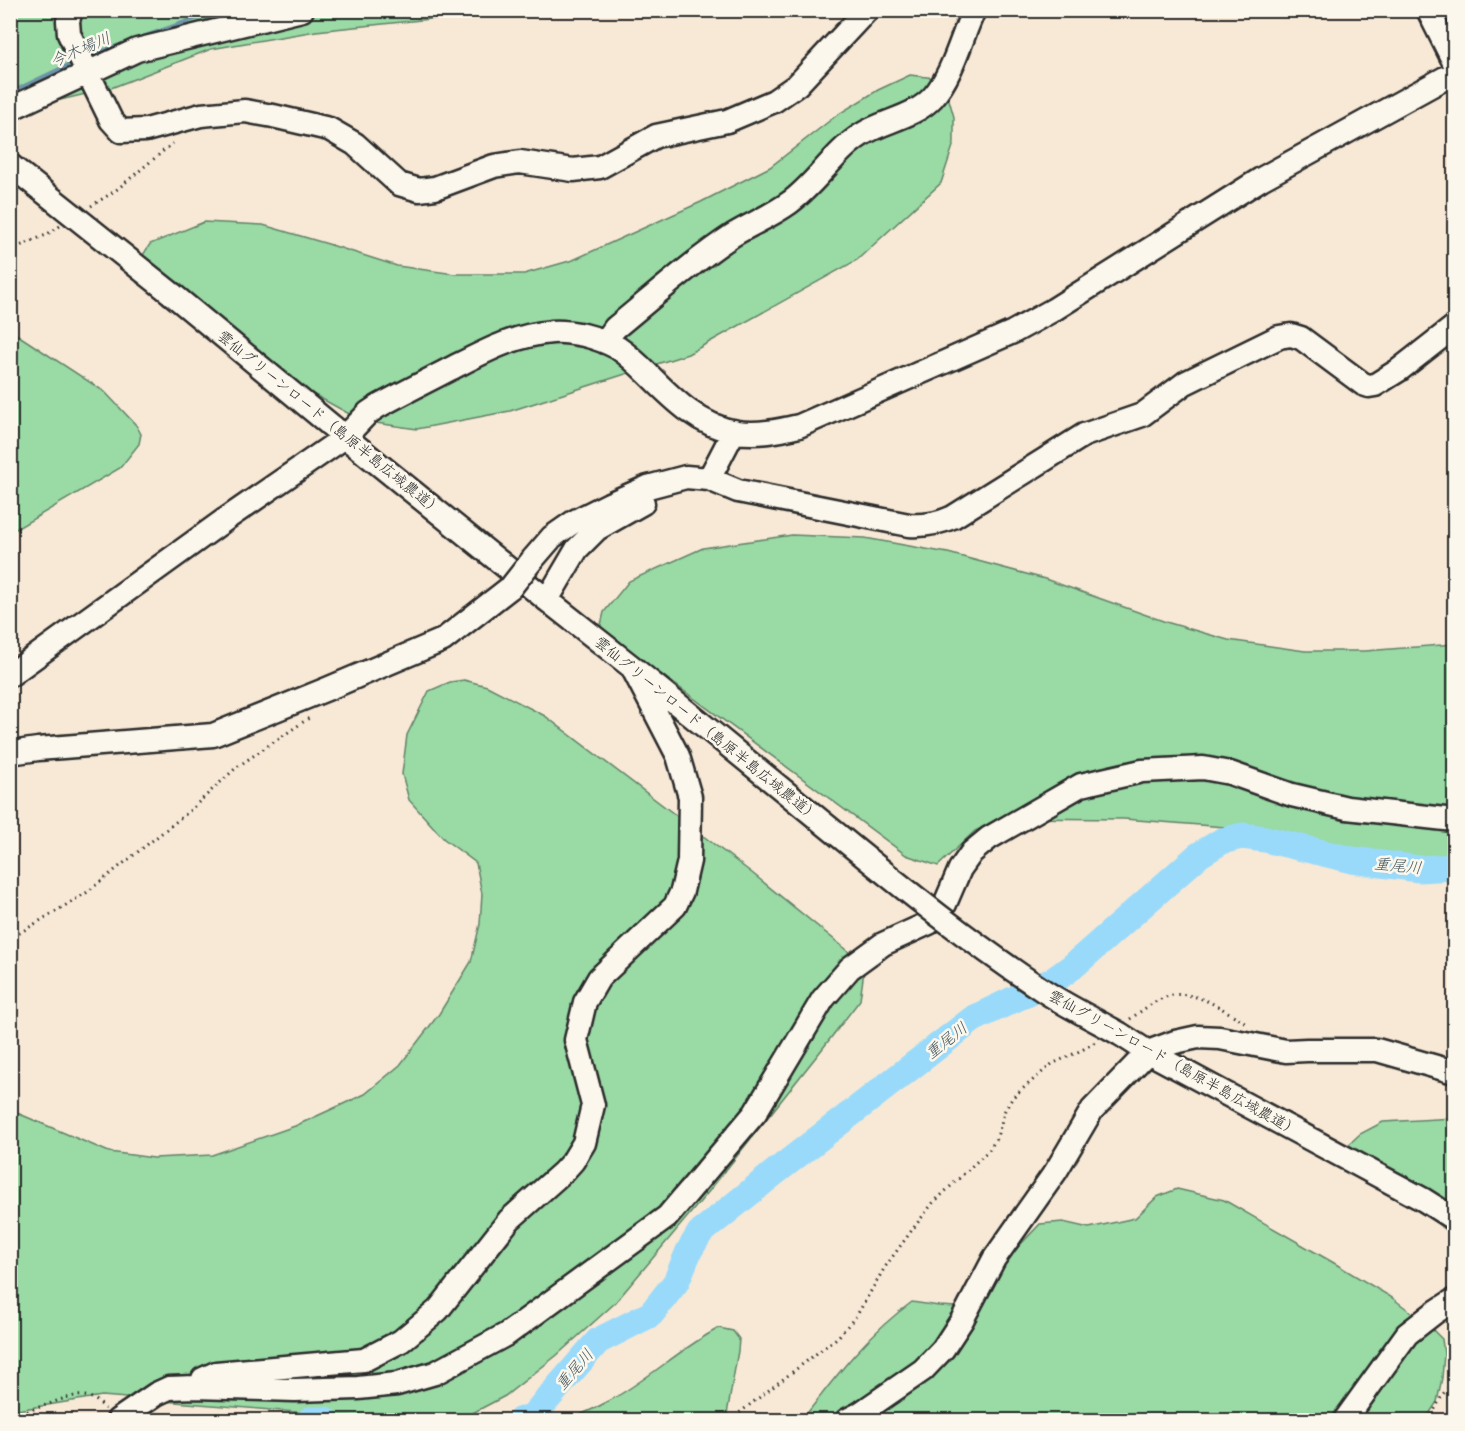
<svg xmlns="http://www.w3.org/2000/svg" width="1465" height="1431" font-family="'Playpen Sans','Klee One',sans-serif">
	<rect width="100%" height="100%" fill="#f8e9d6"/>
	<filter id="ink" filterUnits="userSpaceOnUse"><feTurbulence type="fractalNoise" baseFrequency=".0167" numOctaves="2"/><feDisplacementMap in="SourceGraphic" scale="12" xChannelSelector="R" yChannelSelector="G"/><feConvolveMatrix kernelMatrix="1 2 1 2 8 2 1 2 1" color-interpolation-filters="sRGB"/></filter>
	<g filter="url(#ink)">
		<path fill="#99daa5" stroke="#628268" stroke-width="1.5" d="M11,11h496l-191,20 -105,18 -100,39 -59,14 -41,-1z
			M910,75l25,3 13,18 6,21v26l-13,40 -84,77 -169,94 -178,57 -93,18 -55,-8 -129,-71 -70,-55 -26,-12 -1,-17 14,-22 54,-22 59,3 65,19 69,22 58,8h69l49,-14 128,-58 69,-35 67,-52 41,-25z
			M10,330l95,62 31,33 5,9 -2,10 -19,24 -109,64z
			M792,535l73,3 83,15 97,26 121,43 62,18 77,11h60l89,-7v231l-100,-26 -104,-20 -126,-10 -120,-1 -29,13 -37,35 -32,-11 -306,-226 4,-17 25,-31 74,-33z
			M464,680l23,6 58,30 207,157 95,77 17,21 -4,29 -37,48 -113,142 -95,113 -59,53 -51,40 -38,20 -40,4h-35l-290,-24 -91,15 -1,-301 99,42 45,6 58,-3 83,-29 70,-32 35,-29 39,-51 32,-52 9,-38 2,-30 -6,-31 -32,-24 -35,-39 -7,-26 5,-39 22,-44 21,-9z
			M1454,1118v117l-99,-68 -10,-19 15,-14 23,-12z
			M1177,1189l47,11 110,63 57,34 37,28 14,14 2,15 -2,24 -5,24 -12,18h-623c33,-43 65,-86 110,-118l27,4 18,1 44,-42 39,-41 23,-2 26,6 46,-10 22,-21z
			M719,1328l14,3 6,8 -1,12 -12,69h-156c12,-7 25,-11 37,-18 40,-21 72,-53 112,-74z"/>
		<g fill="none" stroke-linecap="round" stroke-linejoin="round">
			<path stroke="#6d94a8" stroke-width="4.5" d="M86,57l111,-39 34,-8
				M10,93l65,-31"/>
			<path stroke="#99dafb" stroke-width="27" d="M310,1420h15
				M521,1420l11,-3 66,-76 53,-27 25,-32 13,-31 11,-18 74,-60 199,-154 81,-39 18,-13 127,-112 23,-14 20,-5 23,3 87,21 67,9 35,-2"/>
			<defs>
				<path id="minor" d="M71,10l-3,11 1,13 42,86 10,11 25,-1 55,-15 44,-4 28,5 56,13 26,15 44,40 20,6 16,-2 59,-22 26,-4 53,8 27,-3 56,-31 71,-15 47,-20 23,-16 70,-75
					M1428,10l26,52
					M10,109l127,-59 165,-40
					M172,294l173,143 202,163 85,67 206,168
					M605,342l10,-14c38,-31 77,-66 118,-93 18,-11 38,-19 56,-32 27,-19 44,-50 72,-68 23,-15 53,-17 72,-38 20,-23 28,-59 41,-87
					M709,479l25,-48
					M533,559l19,-22 23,-16 34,-17 39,-17 38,-10 23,2 29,12 171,34c16,1 28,-1 44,-8l131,-82 58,-20 43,-32 94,-46 12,-2 10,3 62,46 6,2 6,-1 24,-15 55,-43
					M547,600l30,-51 20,-20 46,-26
					M10,675l216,-156 119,-82 23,-24 9,-6c24,-13 48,-25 73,-38 34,-17 64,-34 102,-37 10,-1 22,1 32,3 12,3 23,7 34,13 12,8 22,18 31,27 25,25 51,51 87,57 22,3 42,-1 63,-6l214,-94 40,-22 208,-131 193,-106
					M10,753l28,-4 175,-14 114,-46 116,-49 68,-53
					M1120,1034l28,18 276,148 30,19
					M203,1379l13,-6 148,-13 37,-19 37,-31 71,-90 54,-48 10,-11 11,-18 9,-38 -17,-65 9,-38 14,-24 76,-72 7,-15 7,-30 1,-64 -12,-41 -46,-89
					M118,1420l38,-26 13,-6 26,-1 100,3 63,-2 39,-4 38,-11 72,-39 160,-117 88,-104 68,-114 27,-31 33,-24 46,-21 16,-19 15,-35 12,-17 17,-14 92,-53 61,-14 61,-3 27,5 62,22 55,13 107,12
					M847,1420l12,-6 64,-44 20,-21 19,-29 32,-61 62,-88 36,-61 56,-58 27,-10 23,-5 22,1 66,13 21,-1h70l77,22
					M1345,1420l62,-86 27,-21 20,-13"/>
			</defs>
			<use href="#minor" stroke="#2b2b2b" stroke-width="27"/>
			<path stroke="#2b2b2b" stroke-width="3" stroke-dasharray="1.5 4.5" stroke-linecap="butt" d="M91,206l24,-15 58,-48
				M10,250l36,-15 14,-9
				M10,941l3,-4 73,-44 101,-80 50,-46 75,-51
				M1130,1019c10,-7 20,-15 31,-20 29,-15 62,11 87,25
				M10,1417c12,-4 24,-8 36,-12 22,-8 42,-18 59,4
				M730,1420l108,-83 19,-22 28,-48 30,-41 18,-23 57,-54 7,-12 8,-27 8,-13 39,-33 30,-14 15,-9
				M1429,1420l14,-26 11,-13"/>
			<use href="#minor" stroke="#fbf7ec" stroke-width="22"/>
			<defs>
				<path id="minor-bridge" d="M10,165l162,129
					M511,587l22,-28
					M838,835c66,54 132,107 203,154 25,17 53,30 79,45"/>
			</defs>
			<use href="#minor-bridge" stroke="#2b2b2b" stroke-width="27" stroke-linecap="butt"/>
			<use href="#minor-bridge" stroke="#fbf7ec" stroke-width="22"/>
		</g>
	</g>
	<g text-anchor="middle" stroke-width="5" stroke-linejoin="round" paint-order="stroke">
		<g font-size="15" fill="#2b2b2b" stroke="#fbf7ec">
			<text transform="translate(330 423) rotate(39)" y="5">雲仙グリーンロード（島原半島広域農道）</text>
			<text transform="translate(707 729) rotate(39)" y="5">雲仙グリーンロード（島原半島広域農道）</text>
			<text transform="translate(1174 1063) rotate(29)" y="5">雲仙グリーンロード（島原半島広域農道）</text>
		</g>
		<g font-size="16" font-style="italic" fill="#46575f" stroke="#fbf7ec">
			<text transform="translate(80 49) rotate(-23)" y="6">今木場川</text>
			<text transform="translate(1398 865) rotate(6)" y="6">重尾川</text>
			<text transform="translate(946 1040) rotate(-38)" y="6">重尾川</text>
			<text transform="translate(574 1369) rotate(-49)" y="6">重尾川</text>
		</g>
	</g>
	<rect width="1465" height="1431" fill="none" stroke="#fbf7ec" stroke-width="36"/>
	<rect x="18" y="18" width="1429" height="1395" fill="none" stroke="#2b2b2b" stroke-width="2" filter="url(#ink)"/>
</svg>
